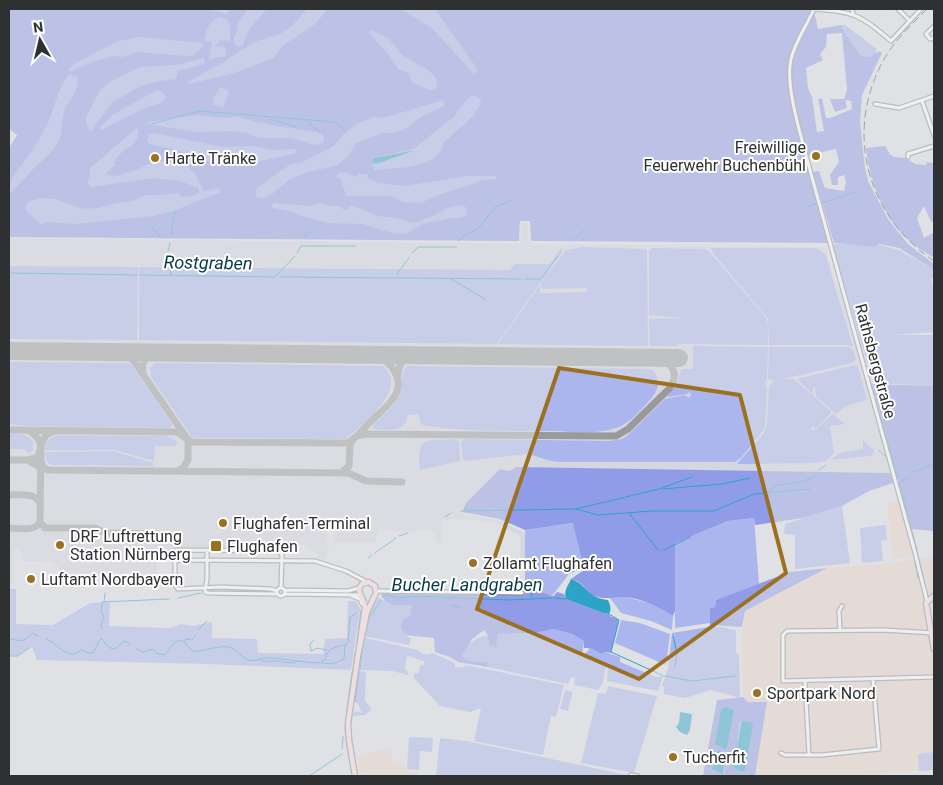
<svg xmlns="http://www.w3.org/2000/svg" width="943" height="785" font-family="Roboto,sans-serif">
	<rect width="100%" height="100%" fill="#e0e1e4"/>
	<path fill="#e8d3c5" d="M899,501l14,54 -20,5 -6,-57z
		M934,557v78h-1l1,11v106l-16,2 1,17 -71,5h-93l12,-73 -19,-1 -5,-5 -2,-57 4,-29 82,-43 65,-5z
		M389,748l5,16 9,-2 2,9 13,1v3l-6,1h-51l-4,-19z"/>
	<path fill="#d4d6e0" d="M521,223h7l1,21 297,3 7,29 8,18 19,64 30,115 -332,-4 -101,41v2l8,3 32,5 26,12 2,3v30l-26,-1v-6h21l1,-19 -2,-4 -25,-13 -30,-3 -22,1 -1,23 -5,-1v-8l-5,-1v-3h-12l-7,2 -32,-2 -5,13 -41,-1 1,-13 -8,-1v15h1l1,6 -3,10h-9l1,-7 -10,-1 -2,-6 -21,-1 -128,10v23l-96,-1 -2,-2v-8h-3l-3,-4 -29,-1 -4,-11 -6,-1v34h-5v-345l512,6z"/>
	<path fill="#abb5ee" d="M206,9h238l53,47 18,137 -96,46 -410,-7v-74l61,-94 47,-34z
		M841,25h4l32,24 -6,8 -10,-1 -16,-23z
		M834,244l45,1 20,5 35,20v8l-3,1 3,12v41l-42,3h42v51l-61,-3 -39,-133z
		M583,247l59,2 5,1 1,96 -150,-2 42,-59v7l2,1 45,-1v-4l-44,1 -2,-2v-5l25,-32z
		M561,248l1,4 -65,92 -358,-4v-73l371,3 5,-6h35z
		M653,248l50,1 6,2 58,68 1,7v19l-85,-1h-6v2h-27l-1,-27 35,-1 -35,-3v-64z
		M711,248h103l8,3 4,5 27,91 -4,-2h-80l-1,-26 -55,-66z
		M9,266l129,1 -1,73 -128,-1z
		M693,346l75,1 -1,33 -3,3 3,4 -2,41 -24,30 -6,4h-174l-10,-1 -22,-7 -65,7 -1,-2 -2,-16 2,-4 146,2 13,-2 6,-4 37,-36 20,-4 4,3 1,-2 2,-1 -3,-3 -1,2 -21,3 11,-14 2,-12 3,-2h10z
		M769,347h80l5,4 2,8 -4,4 -69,16h11l38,33 -17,17 -1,-2h-3l1,4 4,-2 17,-15 12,10 -15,2 4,27 -8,8 -11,2 -78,1 27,-31 3,-8 2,-39 5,-5 -6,-2z
		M9,362l121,1 42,61 -1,4 -142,-2 -20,-2z
		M154,363l229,3c27,23 -21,58 -37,73l-151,-1 -3,-1 -41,-60 -1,-9z
		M855,365l3,2 9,33 -21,6 -10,8 -20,-18 -1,-9h-2v7l-16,-15z
		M407,366l245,3c8,8 8,18 1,27 -9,11 -23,28 -37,32 -17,6 -43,4 -61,3 -43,0 -86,1 -129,-5l-5,-2 -3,-10 -10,1c-2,18 -21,15 -35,14v-4c9,-9 21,-18 26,-29 5,-10 0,-22 8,-30z
		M9,434c10,0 19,-1 24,8v8l-4,3 -6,-4h-14z
		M58,435l106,1 9,2 4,4 -1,4h-21l-1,15 -40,-11h-69c1,-8 4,-13 13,-15z
		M455,439l4,2 1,20 -40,9c-4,-35 6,-29 35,-31z
		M863,441l11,9v3l-4,3 -40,4 10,-7 23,-4z
		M113,451l37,11 3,1v3l-101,-1 -5,-3 -2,-10z
		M842,506l8,57 -55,6v-34l-11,-1 1,-10z
		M754,518l5,66 -43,16 -1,7 -5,1v15l-35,5v-85l53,-22z
		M574,523l9,45 -14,6 -17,22 -27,-11v-55z
		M886,525l1,15 -6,1 2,20 -21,2 -2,-35z
		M9,589h7v35l37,1 37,-22 20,-1 -1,24 61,2 11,-4 11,2 20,-4v16l45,1 1,14 65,1 2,-15 22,-1 1,-37h8l4,8 -9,61 -144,-6 -170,-4 -5,-13 -14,8 -9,1z
		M627,597l28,8 18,11 -1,14 -21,-9 -30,-8 -11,-15z
		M378,598l8,3 2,3 10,2 14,-1 -6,30 5,4 -2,6 -45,-9 6,-26z
		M621,620l19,3 30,11 -4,31 -51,-22z
		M708,627h13l15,3v23l3,1 1,44 -29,-8 -26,8 -21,-4v-7l-2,-1 6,-18 4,-35z
		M553,629l19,5 12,7 -2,15 7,-6 -1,-3 2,1 11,6 4,-2 15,5v5l36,15 7,-1 -5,15 -51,-10 1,-14 -3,2 -2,14 -5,7 -24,-5 1,-7 -4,-1 -3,7 -81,-17v-5l-17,-1 -8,-5c7,-10 12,-20 26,-20l1,9 7,1 2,-12 38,-1z
		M365,638l53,12c3,4 9,6 14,3l23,10v4l8,1 2,-3 99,20 -8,32 -5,-1 -8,39 -69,-14 7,-33 -11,4 -30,-6 -27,-29 2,-4h3l3,-8h3v-4l-17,-5 -2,12 4,7 -17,-4 -31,-1z
		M359,671l7,1 -1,29 6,7v2l-6,5 -12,1 1,-5 8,2 -5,-11 -2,1z
		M608,686l49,10 -23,77 -53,-10 17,-70 8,1z
		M565,690l8,2 -5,19 -8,-2z
		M409,737l24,1 -1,14 -12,-1 -1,19 -12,-1z
		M440,738l26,3 161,34 -191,1z
		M934,752v18l-15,1 -1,-17z"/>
	<path fill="#919ce9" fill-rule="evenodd" d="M9,9h201v1l17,4 2,-5h19l-11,15 1,7 -4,5v8l5,3 4,-2c4,-15 14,-25 24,-36h40l-15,17 -12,8 -26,8 -32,21 -34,19 1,2 45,-11 40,-15 8,-12 33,-22 13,-15h73l31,19 42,46 4,-4 -43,-61h375l4,2 4,18 23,-4 4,8 16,23 10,1 4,-5 2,1 2,-2 3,2 -20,42 -2,28 5,45 3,13 20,38 20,25 26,20v6l-35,-22 -20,-4 -3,3 -42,-4 -21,-71 6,-1 6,17 19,3 2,-9 -2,-7 -6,2v8h-6l-2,-10 9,-13 -3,-13 -32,7 24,87 -297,-2 -1,-20h-10l-1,20 -510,-4v-42c8,-9 16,-17 24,-26 9,-9 21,-17 26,-29 4,-10 2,-21 6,-31 5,-10 16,-20 12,-32l-7,-3c-13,13 -15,35 -23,51 -10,21 -26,39 -38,59v-36l8,-13 -8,-6zM219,17l8,2 3,8v14l-11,-1v4h-3l-1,2 10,1 1,9 -17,3 3,-17 -8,-1c2,-11 4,-19 15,-24zM372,30l17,9 13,16 26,15 8,8 1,8 -2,3 -6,1 -17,-8 -4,-9 -10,-4 -9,-14 -20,-22zM842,33l5,57 -3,9h-14l5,13 12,-4 -2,-8 6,1 1,8 -22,9h-4l-4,-20 -4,1 6,32 -7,1 -5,-35 -4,-9 -2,-20 17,-8 -3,-6 6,-7 1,-13zM139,37l63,6 2,2 -10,10 -8,1 -49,-4 -15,5 -9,-1 -16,4 -26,11h-3l6,-7 34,-18 11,-5zM204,58l1,6 -27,7 -2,8 -17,2 -18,5 -30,17 -19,27 -2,1 -4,-8v-5l14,-28 10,-8 30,-15 36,-2zM220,87l9,4 -6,17 -9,-3 -1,-5zM157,90l5,2 4,5 -5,6 -17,5 -43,22 -2,-2 15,-14zM472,96h4l4,3 1,5 -8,12 -30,27c-2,26 -49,25 -69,27l-2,-12 41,-9 41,-32 13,-18zM443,100l2,5 -26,13 -15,12 -12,3h-11l-26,11 -6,11 -12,10 -32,8 -15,6 -18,15 -7,4h-6l-4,-3 2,-7 34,-24 10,-1 33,-17 9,-11 12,-10 18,-8 11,1zM196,115l33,3 9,-2 17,6 65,11 4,3v5l-4,3 -9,1 -4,-3 -18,-4h-27l-7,-1 -7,-4 -15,-2 -37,1 -48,-8v-2zM136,129h2c2,16 -12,18 -19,26 -2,2 -3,5 -5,8l2,1 -10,9 1,2 9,1 20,-6 20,-9 21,1 5,-2 14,15 7,16 16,-3 2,4 -29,11 -18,8 -20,5 -79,8 -28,-2 -6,2 -14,-12 -2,-5 2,-4 6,-3 9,-2 12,1 30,10 14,-1 18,-5 17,-2 13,-6h16l15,-2 5,4 11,-1 6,-3v-5l-19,-7 -26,-3 -62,9 -5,-4 3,-6v-9zM153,133l70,14 28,-1 23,4 22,-1 1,4 -40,9 -32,2 -24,-5 -21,-8 -31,-7 -2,-4 2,-6zM340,172c7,0 11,4 18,5v-3h10l-1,4 11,5 27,3 62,-10h30l-1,3 -15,1 -5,3 -32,10 -24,10 -17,-1 -11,-6h-46l-5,-17 -5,-3zM273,203l36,3 12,-3 10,3h9l2,3h5l4,-4 26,11 18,2 19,5 17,-6 16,-9 17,-3 3,6 -2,5 -6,2h-8l-28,6 -18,10 -13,-1 -29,-9 -34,-1 -28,-7 -7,-4 -22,-4z
		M885,146l5,8 4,3 12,1 9,6 11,1v-3l8,1v58l-3,1 -7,-16 -7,12 7,20 10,-6v26c-9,-6 -20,-12 -29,-21 -22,-22 -36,-57 -39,-89z
		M872,384l62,2v145l-22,-2z
		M516,467l374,6 3,10 -24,8 -27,15 -39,12 -48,7 -1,-7 -26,3 -53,22v68l-2,5c-14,-9 -30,-17 -47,-19 -11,0 -20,3 -31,-1 -10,-4 -10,-14 -24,-17l13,-9 -11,-47 -48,7 -25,-11 -38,-7 4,-9 34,-34 10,2z
		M827,568l-82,43 -3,16 -32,-2v-17l5,-1 1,-7 74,-28z
		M525,585l27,11h2l3,-4 7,2 2,5 37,14 6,1 1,2 9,4 -8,33 -6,-1 -4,2 -11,-6h-6v-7l-12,-7 -19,-5 -17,4 -38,1 -2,13 -7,-2 -1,-9 -4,-6 -13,10v2l-9,14 8,5 17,1v5l-29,-5 -8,-5 -15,-5 -1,-14 -28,-3 -5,-7 2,-9 7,-3 2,-11c-16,1 -25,3 -31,-11l144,1z
		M743,697l5,5h19l-12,74h-52l14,-76zM743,721l8,1 1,2 -7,46 -2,2 -11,-7 6,-21 2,-22zM715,752l11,3 -2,18 -12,-4z"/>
	<path fill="#2da4c7" d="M411,151h2l-37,13 -3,-1 -1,-3 2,-2z
		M571,579c16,5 16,19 37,21 2,5 4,9 1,14l-6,-1 -37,-14c-3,-9 3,-14 5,-20z
		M725,707l9,3 -7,37 -2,2 -10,-5 6,-34z
		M680,712l12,2 -2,16 -3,5 -7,-3 -4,-5 3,-4z
		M743,721l8,1 2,3 -8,45 -2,2 -8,-3 -3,-4 6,-21 3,-22z
		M719,751l7,4 -3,19 -11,-5 2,-15z"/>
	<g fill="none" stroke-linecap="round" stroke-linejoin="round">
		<path stroke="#2da4c7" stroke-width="1" d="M270,119l26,8
			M305,120l15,12
			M151,124l49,-13 134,11 11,8
			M822,203l33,-11
			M807,207l9,-3
			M151,226l10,12
			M171,235l4,-23
			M305,237l3,-6
			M575,239l11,-11
			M458,241l9,-7 11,-5 17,-22 17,-7
			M568,241l2,-2
			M168,251l2,-8
			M297,253l4,-7h54
			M412,253l6,-6h38
			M168,256l3,19
			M9,273l128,2
			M397,274l12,-16
			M140,275l135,2 20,-21
			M281,277l240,2
			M451,279l34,20
			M525,279h16l17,-23
			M858,336l6,24
			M865,363l14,50
			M880,415l18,64
			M880,434l7,24
			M878,450l7,6
			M889,465l2,8
			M819,470l7,-5
			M913,472l21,-8
			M907,479l-8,3 18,68
			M663,489l59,-5 28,-6
			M768,492l9,-7 24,-3 14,-6
			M900,504l12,42
			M576,509l22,6 54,-4h62l40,-17 56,-5
			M460,511l116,-2 83,-20 33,-12
			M629,513l29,37
			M445,517l6,-4
			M399,536l9,-3
			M664,550l26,-13
			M913,550l1,5
			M917,552l7,28
			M375,553l21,-15
			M368,558l4,-3
			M914,558l2,10
			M917,573l1,5
			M527,581l3,6 2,10
			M382,597l5,-2 11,3 22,-2 88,4 44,-2
			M178,598l23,-5
			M554,598l12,1
			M104,602l1,-9
			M451,605l10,3
			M372,614l9,-14
			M609,614l10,6 -8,32 53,24
			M102,629l-1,-5 3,-7 -3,-6 1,-9 67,-3
			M198,630l9,-9
			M365,635l4,-18 2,-3
			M673,636l4,17 -2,14
			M9,639c12,1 13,5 24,-6l5,3
			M46,639c13,5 12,13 28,15l8,-4 6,3h5l8,-15c5,5 5,10 14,11l9,-8 6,3
			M314,640l-4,4 1,7 6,-3 10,2
			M184,642l2,-3 6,1 3,-4
			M357,642l4,-32
			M356,648l1,-4
			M137,649l6,3 10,-3 3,4 8,2c7,-4 9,-19 20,-13 3,2 5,7 9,9 12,1 24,-6 35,-4 8,1 12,10 20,13 8,2 15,-3 23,-2 17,1 33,5 51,5l1,-3 3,-1c-1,-10 11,-13 20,-14l2,-3 2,-25 5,-3
			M9,656h9l11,-8
			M260,659l2,2h19
			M282,662l12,1 3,-2
			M323,663l9,1 12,-5 1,-14
			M359,664l1,-6
			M353,670l2,-17
			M360,670l4,-31
			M665,676l27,5 43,-5
			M357,702l-2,-2 4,-28
			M347,709l5,-36
			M347,712l-2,17 2,18
			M352,713l6,-41
			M351,723l1,-8
			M350,724l1,6
			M342,749l1,-13
			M353,749l2,11
			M348,752l3,16
			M351,769l2,7
			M309,776l33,-22"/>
		<path stroke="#9a9a9c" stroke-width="7" d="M122,352l11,8 55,80v20l-5,8 -6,3
			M143,372c-2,-10 3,-15 12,-20
			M398,376c0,-13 6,-19 19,-21
			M9,430l168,2 15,10 155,1c9,-4 16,-14 23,-21 7,-7 16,-14 22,-22 15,-19 0,-39 -19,-45
			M357,436l9,-2 250,2 12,-7 41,-40c13,-18 0,-30 -19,-32
			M9,460h18l16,9
			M27,460l10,-3c7,-10 3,-20 -8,-26
			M41,461l2,6 5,3 300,3 18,8 36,1
			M342,472l7,-6 1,-22 3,-4
			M9,495c10,0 26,-3 31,8
			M40,522l5,6h50l11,5 51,1
			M9,528c10,0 26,4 31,-6l1,-77 5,-10 8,-4"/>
		<path stroke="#9a9a9c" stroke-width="18" d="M9,351l670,7"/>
		<defs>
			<path id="street" d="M813,9c42,3 46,5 78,32l30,-32
				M814,9c-7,16 -19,33 -23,50 -6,26 9,73 16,100l107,390 13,52
				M852,9l1,5
				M898,9l12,12
				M934,26l-8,8 4,5 4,-1
				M922,101l12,34
				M875,104l24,4 35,-12
				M908,157v-3l26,-8
				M175,560l140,1 31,10 21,11
				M277 592a4 4 0 1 1 8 0a4 4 0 1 1-8 0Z
				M205,589v3l3,1 70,1
				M205,589l2,-9v-29
				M284,590l64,1 11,-3
				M277,591l-6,-2 -49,-2 -44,2 -3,-4v-33l2,-2 101,1 4,4 -1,33
				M376,591l146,2
				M284,594l76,1
				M352,596l8,3 2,5
				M840,630l-1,-19 3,-5
				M934,633l-51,-3 -96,1 -4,4v46l151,-4
				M805,681l4,74
				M781,753l4,2h37l57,-6 -6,-70
				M630,776l1,-1 7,1"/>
			<path id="secondary" d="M934,596l-8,7 8,46
				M355,776l-6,-36 -1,-17 17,-115c0,-8 -6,-12 -6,-20l3,-4 7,-2 6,4 1,7 -9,19 -10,48"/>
		</defs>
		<use href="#street" stroke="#8d8e91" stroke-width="5.5"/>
		<use href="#secondary" stroke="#8d8e91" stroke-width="7"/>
		<use href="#street" stroke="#fff" stroke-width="3"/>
		<use href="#secondary" stroke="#fcdbdd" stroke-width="4.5"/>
		<path stroke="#535455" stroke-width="1" stroke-dasharray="8 4" stroke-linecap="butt" d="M927,9c-16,16 -33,32 -44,52 -39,72 -16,155 51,200"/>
	</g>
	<path d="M0 0H943V785H0ZM559,368l181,27 46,178 -147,106 -162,-70z" fill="#e0e1e4" fill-opacity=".55" fill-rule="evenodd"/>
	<path fill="none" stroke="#9b701e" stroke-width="4" stroke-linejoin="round" d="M559,368l181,27 46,178 -147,106 -162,-70z"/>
	<g fill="#9b701e" stroke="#fff" stroke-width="2">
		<circle cx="816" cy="156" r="5"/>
		<circle cx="155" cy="158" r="5"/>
		<circle cx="223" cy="523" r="5"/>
		<circle cx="60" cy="545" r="5"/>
		<rect x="210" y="540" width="12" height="12" rx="2.5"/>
		<circle cx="473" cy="563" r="5"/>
		<circle cx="31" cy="579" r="5"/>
		<circle cx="757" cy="693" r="5"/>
		<circle cx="673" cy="757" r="5"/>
	</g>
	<g text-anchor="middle" stroke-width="4" stroke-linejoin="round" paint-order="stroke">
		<g font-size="16" fill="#2f3031" stroke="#fff" text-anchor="start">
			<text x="806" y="153" text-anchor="end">Freiwillige<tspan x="806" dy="18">Feuerwehr Buchenbühl</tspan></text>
			<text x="165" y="164">Harte Tränke</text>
			<text x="233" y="529">Flughafen-Terminal</text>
			<text x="70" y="542">DRF Luftrettung<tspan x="70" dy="18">Station Nürnberg</tspan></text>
			<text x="227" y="552">Flughafen</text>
			<text x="483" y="569">Zollamt Flughafen</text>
			<text x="41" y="585">Luftamt Nordbayern</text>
			<text x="767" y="699">Sportpark Nord</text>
			<text x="683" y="763">Tucherfit</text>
		</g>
		<g font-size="16" fill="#2f3031" stroke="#fff">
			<text transform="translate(876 361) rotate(75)" y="6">Rathsbergstraße</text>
		</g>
		<g font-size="18" font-style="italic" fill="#053a48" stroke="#fff">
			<text transform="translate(208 263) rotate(1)" y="6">Rostgraben</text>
			<text x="467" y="591">Bucher Landgraben</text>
		</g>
	</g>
	<rect width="943" height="785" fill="none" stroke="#2f3031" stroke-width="20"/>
	<g transform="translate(40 40) rotate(352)" stroke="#ffffff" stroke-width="4" paint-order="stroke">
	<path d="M0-4L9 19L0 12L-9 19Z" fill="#2f3031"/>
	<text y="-8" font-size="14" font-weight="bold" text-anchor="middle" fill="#2f3031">N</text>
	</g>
</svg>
